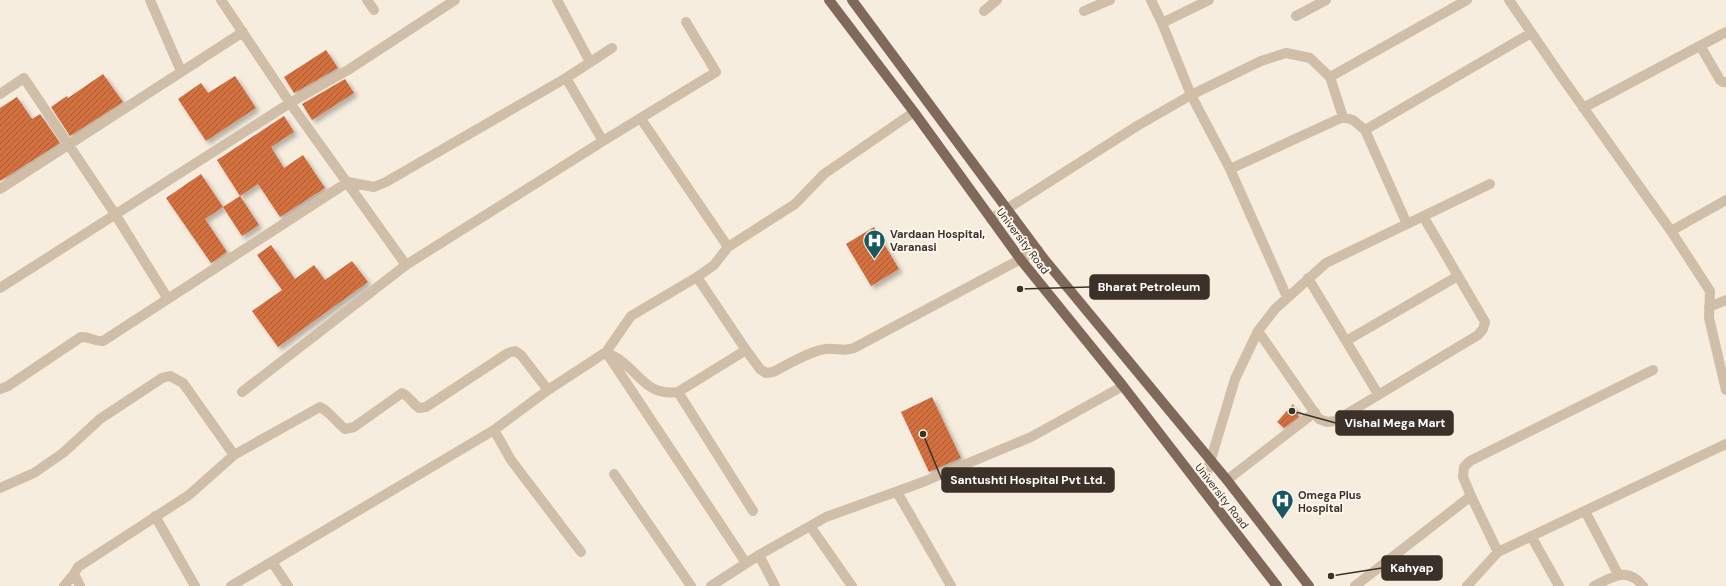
<svg xmlns="http://www.w3.org/2000/svg" width="1726" height="586" font-family="'DM Sans',sans-serif">
	<defs>
		<pattern id="building-hatch" width="6" height="6" patternUnits="userSpaceOnUse"><rect width="6" height="6" fill="#d36f3f"/><path d="M-1 1l2-2M0 6l6-6M5 7l2-2" fill="none" stroke="#ac5c35"/></pattern>
		<filter id="shadow"><feDropShadow dx="3.5" dy="3.5" stdDeviation="2" flood-color="#0004"/></filter>
	</defs>
	<rect width="100%" height="100%" fill="#f6eddf"/>
	<path fill="url(#building-hatch)" filter="url(#shadow)" d="M326,50l12,18 -44,25 -10,-16z
		M103,74l20,28 -53,34 -19,-29 16,-11 1,2z
		M235,76l21,32 -50,33 -28,-42 23,-16 7,10z
		M345,79l9,14 -42,27 -10,-16z
		M17,97l15,22 8,-5 20,29 -60,38v-73z
		M284,116l10,16 -23,15 13,21 19,-13 22,33 -45,29 -22,-33 -18,12 -23,-36z
		M201,174l22,33 -18,12 22,33 -16,11 -45,-65z
		M240,196l19,29 -17,11 -19,-29z
		M874,227l25,42 -28,17 -25,-42z
		M271,245l24,34 19,-14 11,15 27,-19 16,21 -90,65 -26,-36 30,-21 -25,-35z
		M932,397l29,61 -32,14 -28,-60z
		M1293,404l6,13 -15,11 -7,-6z"/>
	<g fill="none" stroke-linecap="round" stroke-linejoin="round">
		<path stroke="#d0bea9" stroke-width="10" d="M150,0l31,71
			M221,0l69,103 116,162
			M367,0l7,10
			M557,0l33,62
			M1151,0l11,23 29,72 39,74 57,128
			M1509,0l52,76 110,155 39,60 -1,27 17,72
			M984,11l13,-11
			M1084,11l26,-11
			M1296,16l30,-16
			M1162,23l47,-23
			M1701,47l19,33 3,2h3
			M1330,77l137,-77
			M566,78l37,63
			M0,94l24,-16 91,136 53,85
			M1583,108l143,-76
			M641,119l87,128
			M1365,130l166,-97
			M1230,169l113,-52 10,3 12,10 42,94
			M0,189l243,-157
			M991,219l146,-93 54,-31 70,-34 25,-8 24,5 20,19 13,40
			M1671,231l55,-31
			M697,277l49,73
			M1308,278l70,116
			M0,288l290,-185 58,-33 107,-70
			M1709,307l17,-7
			M1258,331l61,88 8,3 8,-1 143,-86 5,-6 2,-7 -62,-106
			M1346,341l112,-65
			M0,389l8,-3 73,-49c8,-1 13,5 22,4l245,-159 26,5 12,-5 180,-104 46,-30
			M242,392l164,-127 197,-124 113,-69 -30,-50
			M678,392l75,119
			M494,430l17,30 70,92
			M614,474l77,112
			M1227,480l88,-68
			M0,488l34,-15 29,-20 37,-34 62,-41 8,-2 13,7 51,72
			M1202,489l33,-110 23,-48 17,-22 51,-46 164,-79
			M897,492l54,94
			M1585,511l33,63
			M155,516l40,70
			M810,526l42,60
			M1531,536l28,50
			M1498,552l228,-108
			M759,555l16,31
			M272,562l16,24
			M746,563l-140,-211 25,-36 66,-39 17,-12 14,-18 67,-43 29,-30 90,-62
			M64,586l10,-12
			M80,586l-6,-12 4,-7 111,-72 45,-40 86,-48c10,5 16,15 25,22l9,-2 48,-34c7,3 10,10 17,15l7,-1 82,-54 7,-2 6,4 27,35
			M231,586l263,-156 54,-40 58,-38c4,3 10,5 14,8 20,14 27,36 58,32l68,-42 14,19 6,4 7,-1c14,-7 39,-22 53,-23 10,-1 18,3 28,-1l184,-98
			M711,586l48,-31 67,-38 97,-35 108,-45 92,-51
			M1355,586l116,-90
			M1467,586l31,-34 -27,-56 -8,-19 1,-10 6,-6 183,-91
			M1594,586c19,-9 33,-20 49,0"/>
		<path stroke="#806959" stroke-width="10" d="M829,0l85,112 107,148 102,126 154,200
			M852,0l192,259 183,221 82,106"/>
	</g>
	<defs>
		<symbol id="hospital-pin" viewBox="-11 -11 22 30"><path d="M0 17L-7.5 6A9.5 9.5 0 1 1 7.5 6Z" fill="#195863" stroke="#fcf6ec"/><path d="M-5-5h3v3.5h4V-5h3V5h-3V1.5h-4V5h-3Z" fill="#fff"/></symbol>
	</defs>
	<g fill-rule="evenodd">
		<use href="#hospital-pin" x="862" y="228" width="25" height="34"/>
		<use href="#hospital-pin" x="1270" y="488" width="25" height="34"/>
	</g>
	<g text-anchor="middle" stroke-width="4" stroke-linejoin="round" paint-order="stroke">
		<g font-size="11" font-weight="bold" fill="#3c3129" stroke="#fcf6ec" text-anchor="start">
			<text x="890" y="238">Vardaan Hospital,<tspan x="890" dy="13">Varanasi</tspan></text>
			<text x="1298" y="499">Omega Plus<tspan x="1298" dy="13">Hospital</tspan></text>
		</g>
		<g font-size="11" fill="#3c3129" stroke="#fcf6ec">
			<text transform="translate(1023 241) rotate(53)" y="4">University Road</text>
			<text transform="translate(1222 496) rotate(52)" y="4">University Road</text>
		</g>
	</g>
	<path fill="none" stroke="#3c3129" stroke-width="1.5" d="M1020 289L1090 287M1292 411L1336 423M923 434L942 480M1331 576L1382 568"/>
	<g fill="#3c3129" stroke="#fcf6ec" stroke-width="1.5">
		<circle cx="1020" cy="289" r="4"/>
		<circle cx="1292" cy="411" r="4"/>
		<circle cx="923" cy="434" r="4"/>
		<circle cx="1331" cy="576" r="4"/>
	</g>
	<g fill="#3c3129" stroke="#3c3129" stroke-width="1.5">
		<rect x="1090" y="275" width="119" height="24" rx="4"/>
		<rect x="1336" y="411" width="117" height="24" rx="4"/>
		<rect x="942" y="468" width="172" height="24" rx="4"/>
		<rect x="1382" y="556" width="60" height="24" rx="4"/>
	</g>
	<g font-size="12" text-anchor="middle" font-weight="bold" fill="#fff">
		<text x="1149" y="291">Bharat Petroleum</text>
		<text x="1395" y="427">Vishal Mega Mart</text>
		<text x="1028" y="484">Santushti Hospital Pvt Ltd.</text>
		<text x="1412" y="572">Kahyap</text>
	</g>
</svg>
